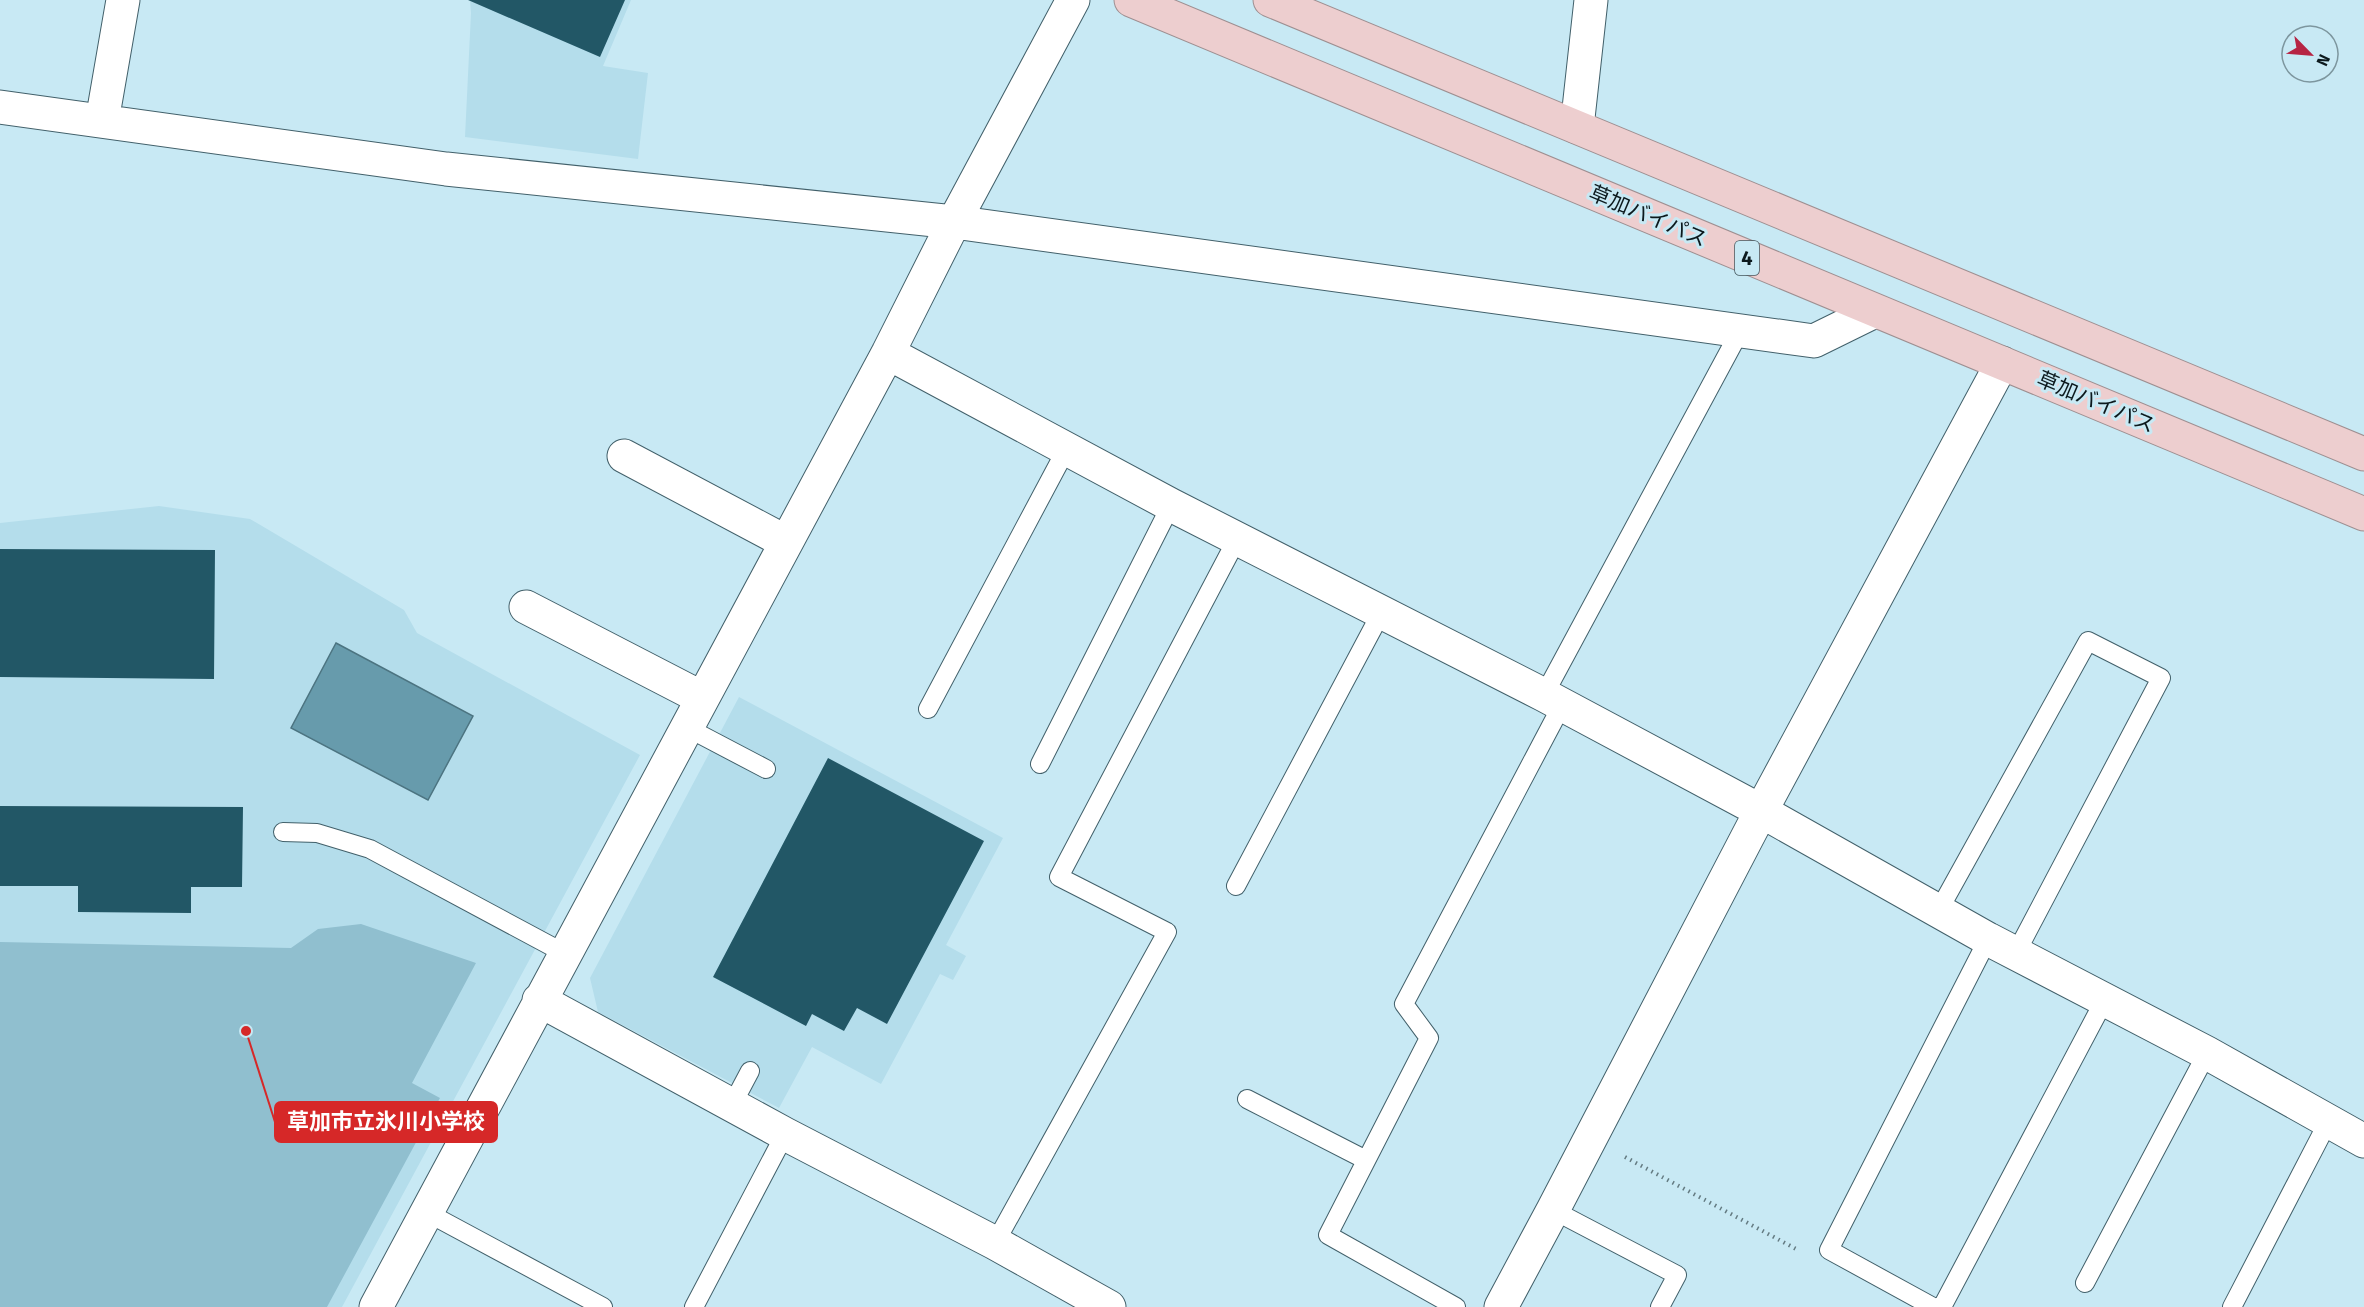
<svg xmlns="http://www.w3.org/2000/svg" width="2364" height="1307" font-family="'Fira Sans','Noto Sans JP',sans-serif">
	<rect width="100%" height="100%" fill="#c8e9f4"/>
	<path fill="#b4ddeb" d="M470,0h161l-28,66 45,7 -10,86 -173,-22 6,-124z
		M159,506l91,13 154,91 13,23 223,122 -298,552h-342v-784z
		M739,697l264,141 -57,107 20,11 -13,24 -13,-6 -59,110 -69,-37 -33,61 -181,-96 -8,-34z"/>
	<path fill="#90bfcf" d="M361,924l115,39 -64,120 28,15 -113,209h-327v-365l291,6 27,-19z"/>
	<path fill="#679bac" stroke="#4c7481" stroke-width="1.5" d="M336,643l137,73 -45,84 -137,-72z"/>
	<path fill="#225766" d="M468,0h157l-25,57z
		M0,549l215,1 -1,129 -214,-2z
		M828,758l156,83 -97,183 -30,-16 -13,23 -32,-17 -6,12 -93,-49z
		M0,806l243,1 -1,80h-51v26l-113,-1v-26h-78z"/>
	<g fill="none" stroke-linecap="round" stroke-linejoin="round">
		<defs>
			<path id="lane" d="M1544,695l196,-364
				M928,709l139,-261
				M686,727l80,42
				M1040,764l131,-259
				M283,832l34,1 53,16 194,104
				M1236,886l145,-273
				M1939,910l149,-269 73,37 -145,275
				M1247,1099l119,61
				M732,1105l18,-34
				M1553,1210l124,65 -17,32
				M428,1213l175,94
				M995,1243l172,-311 -108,-55 178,-338
				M2085,1283l122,-230
				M694,1307l91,-173
				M1456,1307l-128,-72 101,-197 -25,-34 158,-299
				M1933,1307l-104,-57 159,-311
				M1942,1307l162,-306
				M2232,1307l96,-185"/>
			<path id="street" d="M0,107l446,62 508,53 860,119 61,-30
				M102,121l21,-121
				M1577,127l14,-127
				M888,353l283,152 373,190 217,116 227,128 219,114 157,88
				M624,456l162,86
				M526,607l176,91
				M539,1000l246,134 210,109 114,64
				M376,1307l512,-954 66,-131 119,-222
				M1501,1307l52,-97 208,-399 241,-448"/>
			<path id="highway" d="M1131,0l1233,514
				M1270,0l1094,454"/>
		</defs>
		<use href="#lane" stroke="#42606a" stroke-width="20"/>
		<use href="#street" stroke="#42606a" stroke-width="35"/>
		<use href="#highway" stroke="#9e8f91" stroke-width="35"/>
		<path stroke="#647b82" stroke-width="4" stroke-dasharray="1.5 4.5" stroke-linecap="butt" d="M1625,1157l173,93"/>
		<use href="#lane" stroke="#fff" stroke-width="18"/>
		<use href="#street" stroke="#fff" stroke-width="33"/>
		<use href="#highway" stroke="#edcecf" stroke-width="33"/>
	</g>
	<g text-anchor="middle" stroke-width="6" stroke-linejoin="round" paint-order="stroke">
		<rect fill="#c8e9f4" stroke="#44575e" stroke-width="1.5" x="1735" y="241" width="24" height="34" rx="4.5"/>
		<g font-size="20" font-weight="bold" fill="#0c191d">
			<text x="1747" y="265">4</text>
		</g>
		<g font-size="21" fill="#0c191d" stroke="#c8e9f4">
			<text transform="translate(1648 216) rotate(23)" y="7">草加バイパス</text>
			<text transform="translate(2096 402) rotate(23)" y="7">草加バイパス</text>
		</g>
	</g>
	<path fill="none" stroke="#d62828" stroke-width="2" d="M246 1031L275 1122"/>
	<circle fill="#d62828" stroke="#c8e9f4" stroke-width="2" cx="246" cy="1031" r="6"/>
	<rect fill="#d62828" stroke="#d62828" stroke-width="2" x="275" y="1102" width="222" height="40" rx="6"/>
	<g font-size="22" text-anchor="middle" font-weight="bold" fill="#fff">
		<text x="386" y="1129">草加市立氷川小学校</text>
	</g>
	<g transform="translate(2310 54) rotate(115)"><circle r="28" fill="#c8e9f4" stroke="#7d969e" stroke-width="1.5"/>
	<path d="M0-4.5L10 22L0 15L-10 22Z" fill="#b62443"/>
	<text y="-9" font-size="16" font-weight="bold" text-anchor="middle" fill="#0c191d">N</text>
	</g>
</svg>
